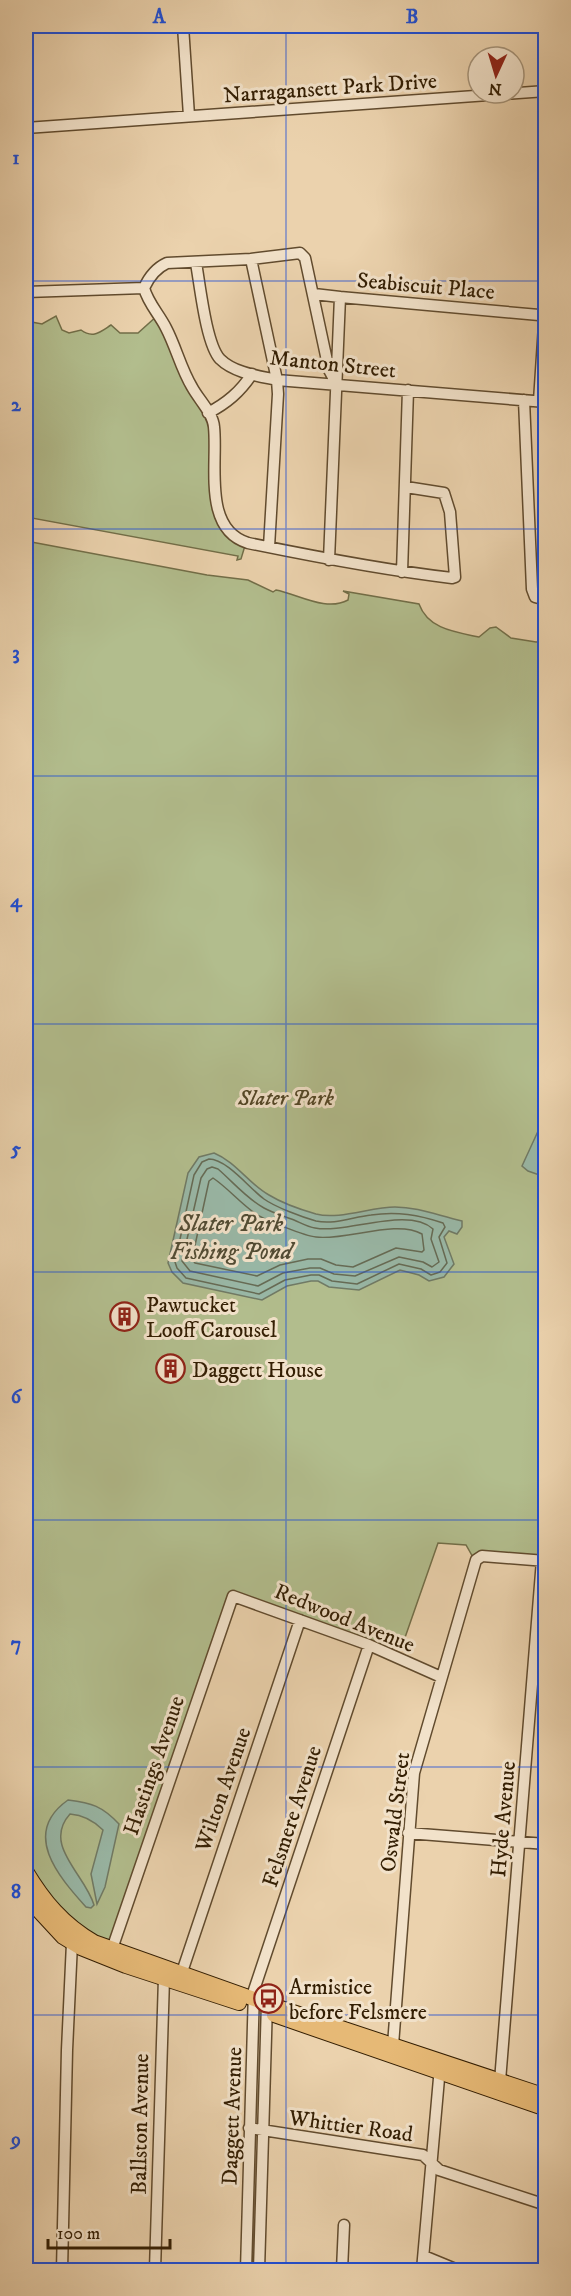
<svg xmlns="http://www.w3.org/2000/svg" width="571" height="2296" font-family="'IM FELL DW Pica',serif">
	<rect width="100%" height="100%" fill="#ebd2ad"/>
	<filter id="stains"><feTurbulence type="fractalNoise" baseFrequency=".00333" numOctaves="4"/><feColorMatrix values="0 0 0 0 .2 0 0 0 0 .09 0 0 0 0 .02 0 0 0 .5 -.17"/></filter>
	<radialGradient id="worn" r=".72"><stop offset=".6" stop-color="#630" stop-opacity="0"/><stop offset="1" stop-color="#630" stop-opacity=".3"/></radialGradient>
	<path fill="#b2bd8d" stroke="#726e48" stroke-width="1.5" d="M56,316l6,14 7,3 12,-3c12,9 19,2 30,-5l9,8h18l19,-17 51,93 5,77 11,36 23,17 -6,20 -4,1 1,-4 -212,-39v-196l16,3z
		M26,541l181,34 41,5 25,12 3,-2c22,4 50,22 72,10l1,-6 -6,-3 76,13c9,25 36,28 60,33l11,-9 6,-1 15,11 25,4 10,-1 -1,919 -71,-1 -8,-14 -28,-2 -37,106 -8,-3 -4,9 -152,-61 -126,350c-32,-9 -72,-53 -85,-83z"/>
	<path fill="#99b8a7" stroke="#707a65" stroke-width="1.5" d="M545,1116v61l-17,-6 -6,-5z
		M214,1153c22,9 35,31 55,42 13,8 33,15 47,19 23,6 55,-7 79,-7 23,0 44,9 67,14v6l-5,7 -8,-3 -5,6 10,27 -10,13 -15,4 -10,-6 -19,-5 -41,20 -30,-3 -11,-6h-7l-24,5 -25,14 -79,-17 -11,-11 -4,-9 20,-90 11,-16z
		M68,1800c24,3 34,6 51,24l-14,63 -8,17 -6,-30 12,-44c-9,-9 -20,-15 -33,-16 -28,31 15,60 24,91l-3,3 -5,-1c-28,-31 -65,-74 -18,-107z"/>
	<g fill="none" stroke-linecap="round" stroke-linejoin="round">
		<path stroke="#666b55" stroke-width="1.5" d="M209,1159c18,0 41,30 55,40 11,8 38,18 52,22 18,4 37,-4 55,-6 26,-4 48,0 72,8l2,4 -6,10 8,26 -7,9 -9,3 -10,-6 -22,-5 -42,20 -25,-3 -13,-6h-8l-26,5 -26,14 -73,-16 -9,-10 -2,-6 19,-87 8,-13z
			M212,1167l6,2c14,12 29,30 46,39 9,5 20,8 30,12 7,3 14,7 21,8 31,6 93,-22 118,1l-2,10 8,23 -7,5 -9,-5 -24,-5 -44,19 -21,-2 -14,-6h-10l-27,5 -25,13 -68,-15 -8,-10 19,-83 6,-9z
			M213,1178c15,10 27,25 43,36 9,6 49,22 60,23 30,4 80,-18 106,-3l2,16 -2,2 -26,-4 -43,19 -17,-2 -15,-6h-13l-28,6 -23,11 -62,-13 -3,-4 17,-78z"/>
		<defs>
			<path id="minor" d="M183,26l6,90
				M26,128l520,-37
				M251,259l26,121 1,14 -9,153
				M196,263c4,22 10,81 24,96 14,14 39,17 57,21l269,22
				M26,292l118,-4
				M314,294l26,3
				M337,385l-8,-15 -24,-112 -5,-5 -49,6 -84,4c-11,5 -18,14 -23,25 4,15 15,26 22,40 10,19 15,41 26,59 7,13 21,26 22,40 4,36 -12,102 34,116 68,14 135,27 204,35l3,-1 -5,-65 -6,-19 -38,-6
				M524,400l8,189 3,8 11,3
				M208,413c19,-10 32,-21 44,-39
				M329,560l11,-263 199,18 5,4v6l-5,76
				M402,572l6,-182
				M408,1833l138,11
				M112,1949l121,-353 136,49 72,32
				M182,1972l118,-352
				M393,2045l21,-272 62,-213 6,-4 64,5
				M500,2081l42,-521
				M249,2128l174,27 16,15 107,35
				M424,2256l34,14
				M62,2270l5,-220 5,-107
				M155,2270l9,-292
				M246,2270l8,-280 115,-345
				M259,2270l8,-267
				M342,2270l2,-45
				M422,2270l18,-203"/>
			<path id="major" d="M26,1871c18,30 37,53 68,71l160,57 292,97
				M26,1897l37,40 18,11 45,18 113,37
				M274,2015l272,94"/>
		</defs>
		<use href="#minor" stroke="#614b2e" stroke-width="13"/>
		<use href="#major" stroke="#331e03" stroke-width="16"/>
		<use href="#minor" stroke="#f2e2ca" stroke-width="10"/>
		<use href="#major" stroke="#e6b976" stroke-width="14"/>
	</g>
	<path fill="none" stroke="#1d4ed8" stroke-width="1.5" stroke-opacity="0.55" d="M286,26v2244M26,281h520M26,529h520M26,776h520M26,1024h520M26,1272h520M26,1520h520M26,1767h520M26,2015h520"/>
	<defs>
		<symbol id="building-ring" viewBox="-11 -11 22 22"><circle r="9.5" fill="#f2e2ca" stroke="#8f2418" stroke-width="1.5"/><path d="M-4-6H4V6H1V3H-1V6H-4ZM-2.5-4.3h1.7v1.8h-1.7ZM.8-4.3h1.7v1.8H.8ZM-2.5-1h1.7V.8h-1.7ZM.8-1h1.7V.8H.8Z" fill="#8f2418"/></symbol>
		<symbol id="bus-ring" viewBox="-11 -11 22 22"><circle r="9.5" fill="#f2e2ca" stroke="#8f2418" stroke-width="1.5"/><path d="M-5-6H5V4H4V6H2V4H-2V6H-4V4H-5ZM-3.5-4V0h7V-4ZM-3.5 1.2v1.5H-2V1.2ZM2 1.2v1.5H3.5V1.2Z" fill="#8f2418"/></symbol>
	</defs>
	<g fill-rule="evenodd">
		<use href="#building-ring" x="108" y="1300" width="33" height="33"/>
		<use href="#building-ring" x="154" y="1352" width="33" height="33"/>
		<use href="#bus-ring" x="252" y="1982" width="33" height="33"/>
	</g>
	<g text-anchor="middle" stroke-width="6" stroke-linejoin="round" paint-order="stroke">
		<g font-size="22" fill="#331e03" stroke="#f2e2ca">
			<text transform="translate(330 87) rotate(-4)" y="8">Narragansett Park Drive</text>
			<text transform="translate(426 285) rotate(5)" y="8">Seabiscuit Place</text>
			<text transform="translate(333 363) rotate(6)" y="8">Manton Street</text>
			<text transform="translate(345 1617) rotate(22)" y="8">Redwood Avenue</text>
			<text transform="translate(153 1765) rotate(-71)" y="8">Hastings Avenue</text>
			<text transform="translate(222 1789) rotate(-71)" y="8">Wilton Avenue</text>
			<text transform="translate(394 1812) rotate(-83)" y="8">Oswald Street</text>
			<text transform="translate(291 1816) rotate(-72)" y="8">Felsmere Avenue</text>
			<text transform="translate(502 1819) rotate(-85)" y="8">Hyde Avenue</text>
			<text transform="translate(231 2116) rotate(-88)" y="8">Daggett Avenue</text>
			<text transform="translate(139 2124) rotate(-89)" y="8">Ballston Avenue</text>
			<text transform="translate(351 2125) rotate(8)" y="8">Whittier Road</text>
		</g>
		<g font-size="22" font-style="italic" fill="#534626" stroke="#f2e2ca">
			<text x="286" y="1105">Slater Park</text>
		</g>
		<g font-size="22" fill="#331e03" stroke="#f2e2ca" text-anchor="start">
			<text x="146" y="1312">Pawtucket<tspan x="146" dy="25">Looff Carousel</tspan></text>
			<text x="192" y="1377">Daggett House</text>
			<text x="289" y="1994">Armistice<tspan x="289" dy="25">before Felsmere</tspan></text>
		</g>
		<g font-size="24" font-style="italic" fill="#524c34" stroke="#f2e2ca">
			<text x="231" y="1231">Slater Park<tspan x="231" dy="28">Fishing Pond</tspan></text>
		</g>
	</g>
	<rect width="571" height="2296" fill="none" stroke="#ebd2ad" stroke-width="66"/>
	<g transform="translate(496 75) rotate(184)"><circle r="28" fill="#f2e2ca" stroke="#a6947a" stroke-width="1.5"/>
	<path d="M0-4.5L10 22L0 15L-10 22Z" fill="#8f2418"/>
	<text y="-9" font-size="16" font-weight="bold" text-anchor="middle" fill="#331e03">N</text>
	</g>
	<path d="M48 2239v9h122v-9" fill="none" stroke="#331e03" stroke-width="3"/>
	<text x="57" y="2239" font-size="18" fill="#331e03" stroke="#f2e2ca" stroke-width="4.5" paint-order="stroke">100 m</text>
	<rect x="33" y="33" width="505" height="2230" fill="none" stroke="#1d4ed8" stroke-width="2"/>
	<g font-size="20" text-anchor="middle" font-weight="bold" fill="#1d4ed8">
		<text x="159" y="23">A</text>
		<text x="412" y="23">B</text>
		<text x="16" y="164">1</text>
		<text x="16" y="411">2</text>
		<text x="16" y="659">3</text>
		<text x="16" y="907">4</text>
		<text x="16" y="1155">5</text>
		<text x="16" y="1403">6</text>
		<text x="16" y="1650">7</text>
		<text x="16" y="1898">8</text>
		<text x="16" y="2146">9</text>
	</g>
	<rect width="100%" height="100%" filter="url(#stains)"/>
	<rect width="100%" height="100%" fill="url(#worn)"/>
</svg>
